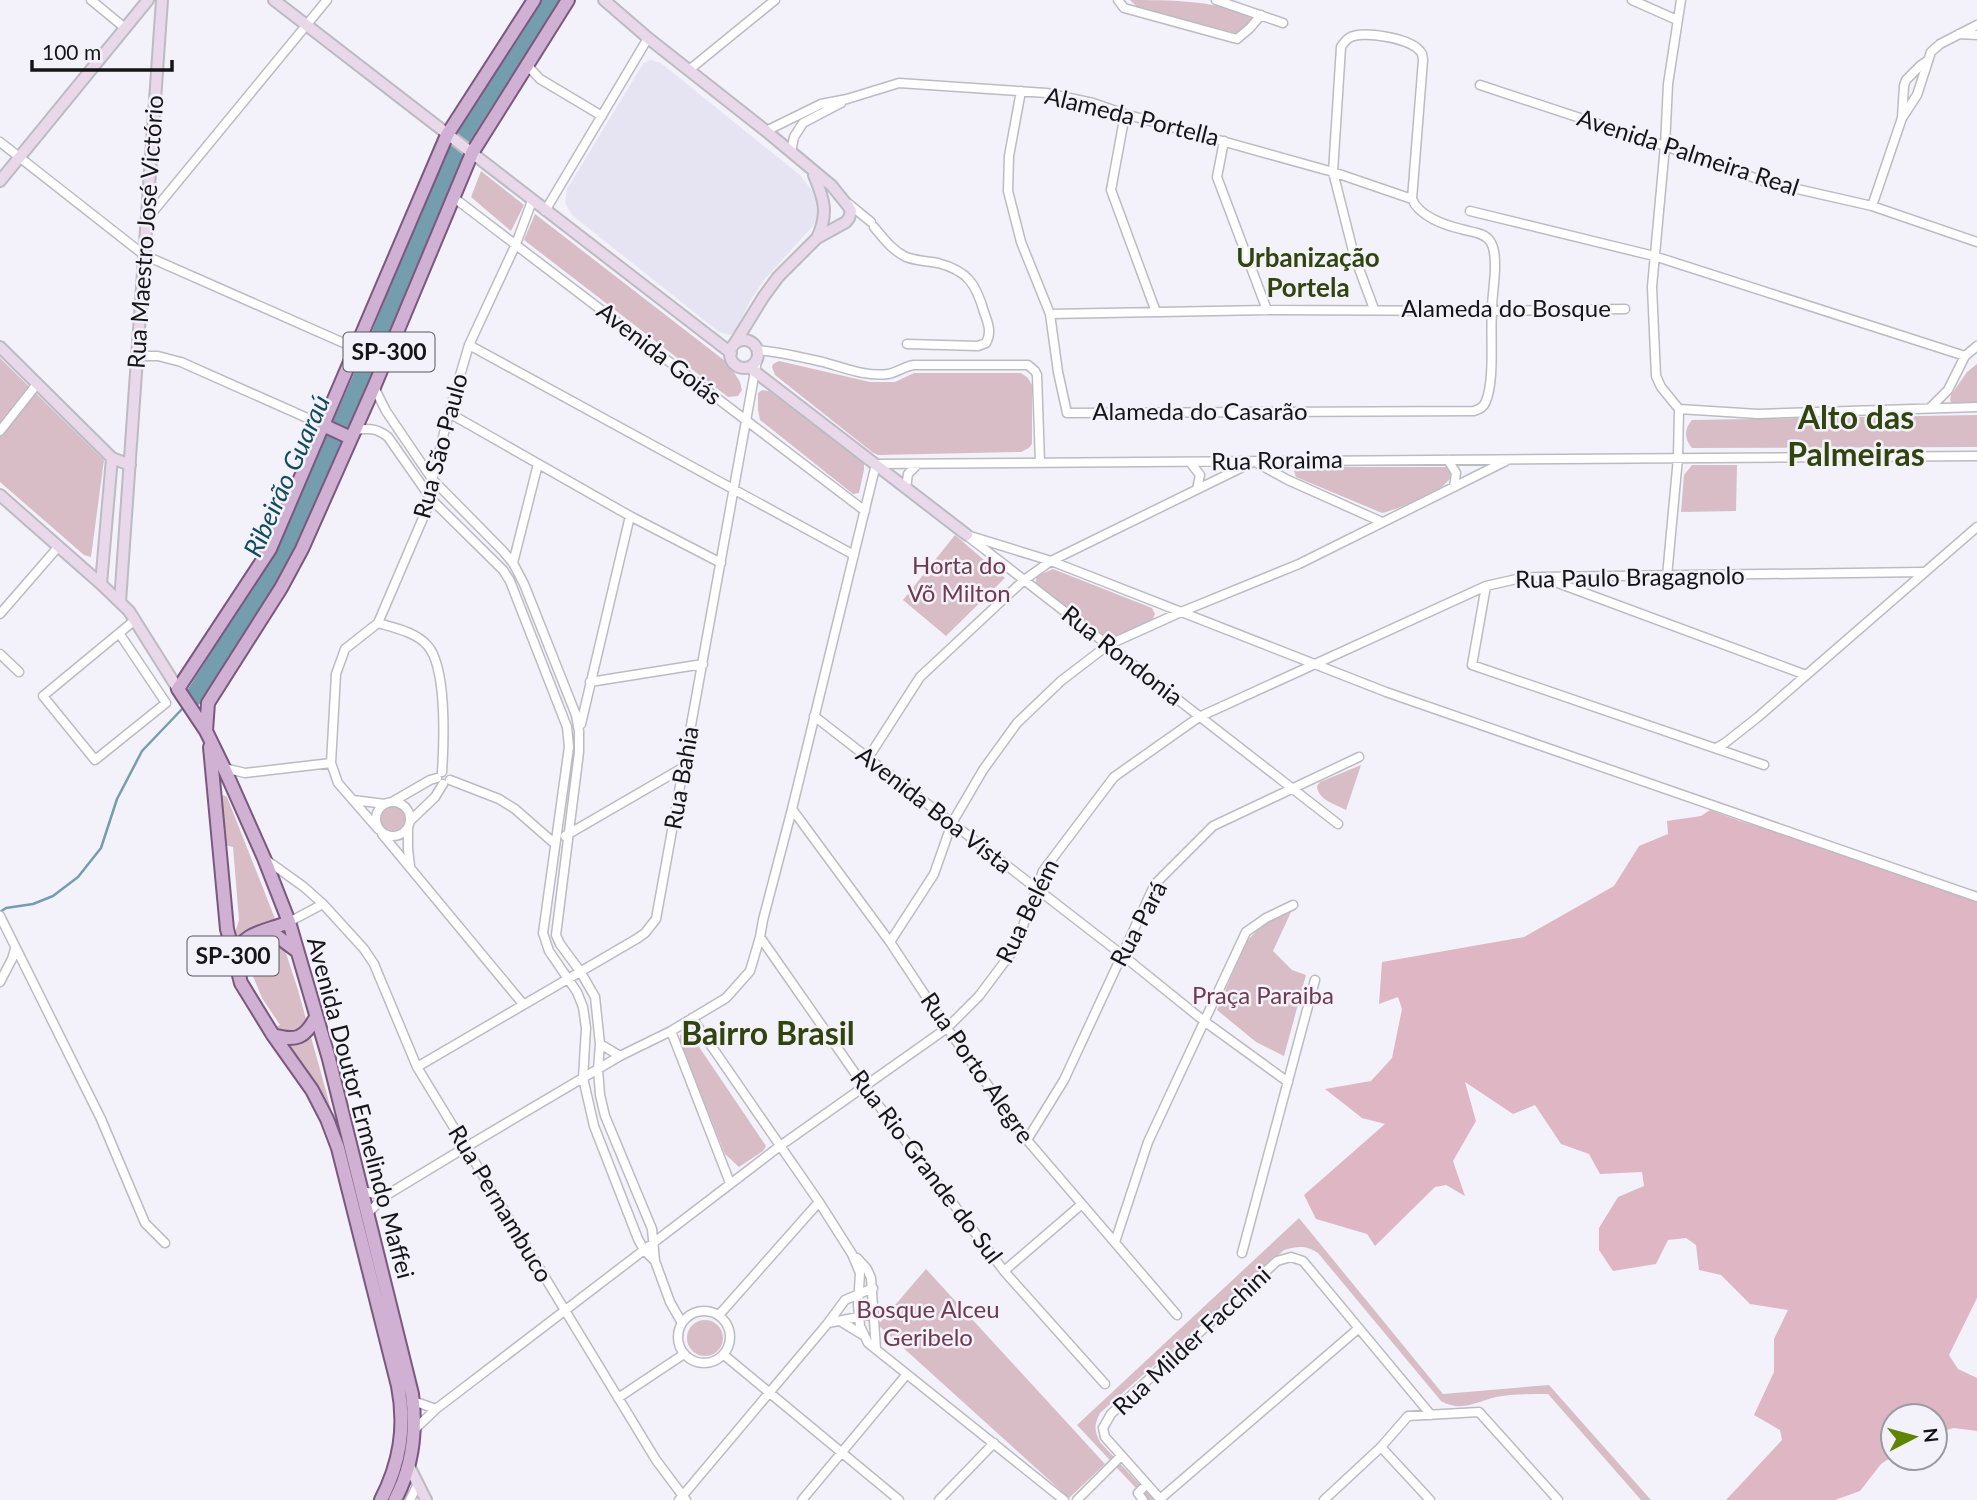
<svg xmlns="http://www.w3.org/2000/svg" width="1977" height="1500" font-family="Lato,sans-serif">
	<rect width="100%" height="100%" fill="#f3f2fa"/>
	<path fill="#e6e4f3" d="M651,60l10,3 140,113 12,16 4,12 1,12 -5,10 -49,54 -14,21 -15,31 -5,3 -11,-3 -147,-117 -7,-12 2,-14 74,-122 3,-4z"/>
	<path fill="#d8bdc6" d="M1130,0c35,0 97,0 124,20l-15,14 -102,-27z
		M481,171l43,34 -13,26 -40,-34z
		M535,214l194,150 11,18 2,8 -4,6 -10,1 -204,-157z
		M0,358l104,102 -13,97 -7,-2 -84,-73z
		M779,361l91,21h25l19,-9h107l7,5 4,7v59l-3,4 -8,4 -143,3 -6,-3 -97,-77 -3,-8 1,-3z
		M1977,364v41h-24l-3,-5 1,-5 16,-23z
		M762,390l7,1 95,72v7l-5,23 -6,1 -93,-74 -2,-10v-17z
		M1977,415v32l-285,1c-8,-9 -8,-19 0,-28z
		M1692,465h45l-1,46 -55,1 3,-37z
		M1299,467h147l6,8c-6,16 -53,34 -70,38l-86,-36 -2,-6z
		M955,535l50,43 -59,58 -43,-36z
		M1053,569l99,39 3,6 -4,9 -43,18 -73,-57 2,-8z
		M1361,765l-15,45c-11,-6 -28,-10 -29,-24l3,-4z
		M223,795l4,2 47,119 24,74 36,130 -22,-30 -20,-40 -17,-23 5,-2 -18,-27 -12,-29 -8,-3 -7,-33 4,-13 -6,-73 -9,-2 -3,-47z
		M380 819a13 13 0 1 1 26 0a13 13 0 1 1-26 0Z
		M1291,912l-18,39 19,19 14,5 -22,81 -28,-14 -39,-32 29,-68 17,-18z
		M685,1033l6,2 75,111 -3,5 -24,16 -14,-13 -45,-112v-7z
		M1299,1218l144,176 106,-9 102,115h-10l-93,-106c-15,0 -31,0 -46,2 -23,3 -38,18 -61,5l-123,-148c-12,-8 -20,-7 -34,-3l-184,163c-6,12 -6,17 0,29l54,58h-7l-70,-75z
		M926,1269l179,195 -36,34 -191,-173z
		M687 1338a18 18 0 1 1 36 0a18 18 0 1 1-36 0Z"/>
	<path fill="#dfb6c4" d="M1710,810l30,11 237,70v407l-28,57 9,14 19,9v53l-23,-3 -19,5v-17h-42v40l-12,8 -21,27 -25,9h-109l56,-60 -2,-10 -26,-15 20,-43v-33l14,-29 -38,-6 -29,-29 -22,-5 -3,-25 -10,-7 -18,2 -12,24 -43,7 -14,-21v-22l19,-31 26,-11 -2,-14 -42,2 -11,-20 -28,-10 -26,-39 -22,9 -48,-32 11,39 -23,40 12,35 -19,-11 -11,2 -60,59 -8,-12 -51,-15 -12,-24 81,-71 -23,-6 -37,-29 46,-8 21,-23 10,-49 -4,-12 -19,7 3,-42 142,-25 90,-51 25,-40 29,-12 -1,-13 34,-5z"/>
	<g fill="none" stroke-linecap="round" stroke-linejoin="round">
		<path stroke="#749dae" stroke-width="2.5" d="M0,912l6,-4 27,-4 20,-8 25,-19 23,-29 16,-49 25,-48 42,-44"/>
		<path stroke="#749dae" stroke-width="18" d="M193,698l93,-148 88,-200 78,-191 24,-44 75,-115"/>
		<defs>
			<path id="street" d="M91,0l34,28
				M1118,0l6,8 113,31 13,-11 11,-13
				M1216,0l67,23
				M1632,0l45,20
				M1959,34l18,1
				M527,65l13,14 62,37
				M689,70l86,-70
				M1480,85l185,61 101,36 106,24 105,36
				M1021,91l-12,65 -1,35 13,51 29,72 8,58 9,41 407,-2c6,-2 10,-4 12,-10 9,-22 4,-66 6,-91 0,-14 3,-29 3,-43 0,-8 0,-19 -5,-26 -6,-9 -20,-9 -29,-12 -17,-4 -42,-13 -49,-30l11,-139c-1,-6 0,-6 -4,-10 -11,-12 -57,-20 -70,-12 -2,1 -7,7 -8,9l-8,125 21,83 20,54
				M1125,114l-14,76 45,122
				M1902,118l15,-23 14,-43 9,-8 37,-19
				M766,131l55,-27 26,-5 52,-16 147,10 47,10 32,11 208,58 79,27
				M1224,141l-7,36 50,133
				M0,142l144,113 211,93
				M791,152l3,-15 9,-14 38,-20
				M453,197l412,314
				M849,204l22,18
				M1872,206l30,-88 2,-32 2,-6 15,-15 6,-4
				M545,211l103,-173
				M1470,211l184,45 311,100
				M147,219l180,-219
				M874,227c10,12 18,23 32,30 11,4 21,4 32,6 30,8 38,21 46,49 4,11 8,20 2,31l-8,3 -71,-2
				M1050,314l217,-4 225,1 133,-2
				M469,345l385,210
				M757,350c23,2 44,7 66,12 22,6 43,15 65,12 10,-2 17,-8 26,-9h114l7,6 2,4 3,88
				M138,356h20l23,6 142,63
				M374,387l12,24 46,68 71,72 10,12 11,21 52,131 3,16v21l-23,183 4,9 20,27 15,26 5,47 -2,25 2,26 5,21 47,113 3,32 15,41 12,21
				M1930,408l18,-18 17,-34 12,-10
				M1679,409l-18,-22 -5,-11 -4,-89 13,-141 3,-62 13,-84
				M1679,409l79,5 219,-7
				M449,413l181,103 91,47
				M355,430c13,-2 22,-2 33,7l44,63 71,70 7,11 57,146 2,20 -26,186 6,18 28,41 6,15 3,21 -3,50 11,48 44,113 6,11 11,11
				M0,431l37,-47
				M1448,460l8,13 -2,14
				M1190,462l10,13 -3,14
				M1257,463l31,17 94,42
				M432,481l17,-68 20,-68 47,-101 16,-43
				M906,488l2,-14 10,-10
				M967,535l84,26 335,131 591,205
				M970,538l368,286
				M513,563l25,-99
				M1667,576l11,-118 1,-49
				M1547,579l259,96
				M1486,586l-14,79 292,100
				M0,614l59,-68
				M378,623c17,5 37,9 49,22 20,21 17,97 15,127
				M119,633l47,70 -71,57 -52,-64 92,-76
				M0,654l19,18
				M590,682l113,-18
				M814,716l307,238 83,67 84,61
				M581,724l49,-208
				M1716,748l9,-5 33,-26 219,-190
				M868,758l52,-81 104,-97 27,-19 200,-98
				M224,768l21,5 86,-10
				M450,780l49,19 16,10 40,35
				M353,800l32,4
				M376 819a17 17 0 1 1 34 0a17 17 0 1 1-34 0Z
				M392,802l38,-22 7,-2
				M792,809l98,133 57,86 80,112 150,175
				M410,821l25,-24 8,-13
				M408,828v21l2,17
				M378,829l-40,-46 -7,-20 5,-89 9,-25 33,-26 54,-126
				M382,834l141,170
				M565,836l119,-69
				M265,859l39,28 19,17 41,45 10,15 43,103 239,393 30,40
				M0,916l101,203 44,104 20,20
				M289,922l34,-18
				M760,937l104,149 140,185 101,113
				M890,942l44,-68 18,-51 31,-53 34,-47 44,-42 47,-36 73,-33 118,-48 207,-103
				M0,982l12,-23 3,-10
				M692,1018l127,184 33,52 8,19 -2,32 2,21 8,17 196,157
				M671,1031l59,152
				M600,1044l20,12
				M417,1067l221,-129 7,-5 11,-14 101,-559
				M1027,1140l37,-60 91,-196 58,-58 146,-69
				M362,1191l23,5
				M367,1214l18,-18 81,-49 154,-91 51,-25 55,-33 24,-27 10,-34 3,-17 29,-111 84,-345 1101,-8
				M1115,1242l33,-100 98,-210 20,-14 27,-13
				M1242,1253l73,-273
				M857,1258l10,11 4,9 5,71
				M1004,1271l78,-67
				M678 1337a26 26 0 1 1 52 0a26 26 0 1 1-52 0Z
				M719,1315l100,-113
				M840,1321l23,14
				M828,1323l45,-9
				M724,1355l175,145
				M618,1398l66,-44
				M413,1401l23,8
				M415,1429l21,-20 344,-263 167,-118 32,-32 36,-48 28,-77 71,-94 85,-60 287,-131 35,-8 19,-1 383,-5
				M1381,1447l49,53
				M1160,1499l199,-171
				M410,1500l8,-16
				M679,1500l149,-177 17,-23 28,-12
				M802,1500l105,-126
				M939,1500l55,-57
				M1077,1500l44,-44
				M1143,1500l-5,-7 9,-9
				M1161,1500l-56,-63 -2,-9 8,-14 166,-153 14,-4 12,4 128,154
				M1324,1500l57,-53 27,-31 71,-4 79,88"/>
			<path id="secondary" d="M274,0l457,353
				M604,0l44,38 118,93 66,55 16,20 3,5 -2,7 -3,4 -29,16 -39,39 -14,19 -29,47
				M814,175c10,24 15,38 3,63
				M0,181l148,-181
				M730 354a14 14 0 1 1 28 0a14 14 0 1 1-28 0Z
				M0,347l112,111 18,7
				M749,367l218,168
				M0,495l101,89 28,27 49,78
				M101,584l11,-126
				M120,602l42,-602
				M409,1466l17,34"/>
			<path id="primary" d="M355,348l30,13
				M323,425l28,13
				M206,731l2,-28 73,-115 21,-39 72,-162 98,-234 96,-153
				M210,747l17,182 14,54 32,52 39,55 15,29 11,29 60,238c8,41 2,77 -17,114
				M264,932l13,4 20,15
				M233,957c11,-26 32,-25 56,-35
				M273,1035c23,7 32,3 43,-18
				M395,1500c18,-34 22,-68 17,-106l-83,-335 -40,-137 -25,-64 -40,-90 -18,-37 -28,-42 92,-140 177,-414 87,-135"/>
		</defs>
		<use href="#street" stroke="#bbbbc2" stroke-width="11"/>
		<use href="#secondary" stroke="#bbbbc2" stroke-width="14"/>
		<use href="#primary" stroke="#7a587f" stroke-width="16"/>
		<use href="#street" stroke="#fff" stroke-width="8"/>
		<use href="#secondary" stroke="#e8d8e9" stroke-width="10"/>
		<use href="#primary" stroke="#d0b0d3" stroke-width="12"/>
	</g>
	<g text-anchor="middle" stroke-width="5" stroke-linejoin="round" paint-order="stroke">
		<g fill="#f3f2fa" stroke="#58575c" stroke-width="2">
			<rect x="343.5" y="332.5" width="91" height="39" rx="5"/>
			<rect x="187.5" y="936.5" width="91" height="39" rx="5"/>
		</g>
		<g font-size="23" font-weight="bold" fill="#151518">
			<text x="389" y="360">SP-300</text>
			<text x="233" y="964">SP-300</text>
		</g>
		<g font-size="24" fill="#151518" stroke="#f3f2fa">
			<text transform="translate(1132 117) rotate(14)" y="8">Alameda Portella</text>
			<text transform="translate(1688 153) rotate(18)" y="8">Avenida Palmeira Real</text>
			<text transform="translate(146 232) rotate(-86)" y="8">Rua Maestro José Victório</text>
			<text x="1506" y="317">Alameda do Bosque</text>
			<text transform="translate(659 354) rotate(38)" y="8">Avenida Goiás</text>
			<text x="1200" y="420">Alameda do Casarão</text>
			<text transform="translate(441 446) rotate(-75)" y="8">Rua São Paulo</text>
			<text transform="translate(1277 461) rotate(-1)" y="8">Rua Roraima</text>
			<text transform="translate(1630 578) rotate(-1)" y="8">Rua Paulo Bragagnolo</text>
			<text transform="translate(1122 656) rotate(38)" y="8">Rua Rondonia</text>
			<text transform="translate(682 778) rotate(-80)" y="8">Rua Bahia</text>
			<text transform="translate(934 810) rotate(38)" y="8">Avenida Boa Vista</text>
			<text transform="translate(1028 911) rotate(-64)" y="8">Rua Belém</text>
			<text transform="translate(1139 924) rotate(-62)" y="8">Rua Pará</text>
			<text transform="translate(977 1068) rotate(55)" y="8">Rua Porto Alegre</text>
			<text transform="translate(360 1108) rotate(75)" y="8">Avenida Doutor Ermelindo Maffei</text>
			<text transform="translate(926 1167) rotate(53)" y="8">Rua Rio Grande do Sul</text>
			<text transform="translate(500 1204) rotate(59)" y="8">Rua Pernambuco</text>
			<text transform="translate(1192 1341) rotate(-43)" y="8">Rua Milder Facchini</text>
		</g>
		<g font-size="24" fill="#6f394e" stroke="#f3f2fa">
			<text x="959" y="574">Horta do<tspan x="959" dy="28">Võ Milton</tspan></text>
			<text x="1263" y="1004">Praça Paraiba</text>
			<text x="928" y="1318">Bosque Alceu<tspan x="928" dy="28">Geribelo</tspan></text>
		</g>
		<g font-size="26" font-weight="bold" fill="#31440e" stroke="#f3f2fa">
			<text x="1308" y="267">Urbanização<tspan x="1308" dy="30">Portela</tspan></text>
		</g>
		<g font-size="26" font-style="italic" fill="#114b5e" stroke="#f3f2fa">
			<text transform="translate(287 476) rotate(-66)" y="9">Ribeirão Guaraú</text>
		</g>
		<g font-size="32" font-weight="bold" fill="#31440e" stroke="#f3f2fa">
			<text x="1856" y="429">Alto das<tspan x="1856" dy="37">Palmeiras</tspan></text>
			<text x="768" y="1045">Bairro Brasil</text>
		</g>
	</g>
	<g transform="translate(1914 1437) rotate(84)"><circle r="33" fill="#f3f2fa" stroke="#9a9aa0" stroke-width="2"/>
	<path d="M0-5L12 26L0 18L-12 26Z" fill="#5f8404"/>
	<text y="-10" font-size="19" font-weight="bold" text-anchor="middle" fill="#151518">N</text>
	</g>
	<path d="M32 60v10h140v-10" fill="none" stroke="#151518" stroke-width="3.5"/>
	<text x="42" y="60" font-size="21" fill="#151518" stroke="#f3f2fa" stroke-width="5" paint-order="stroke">100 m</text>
</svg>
